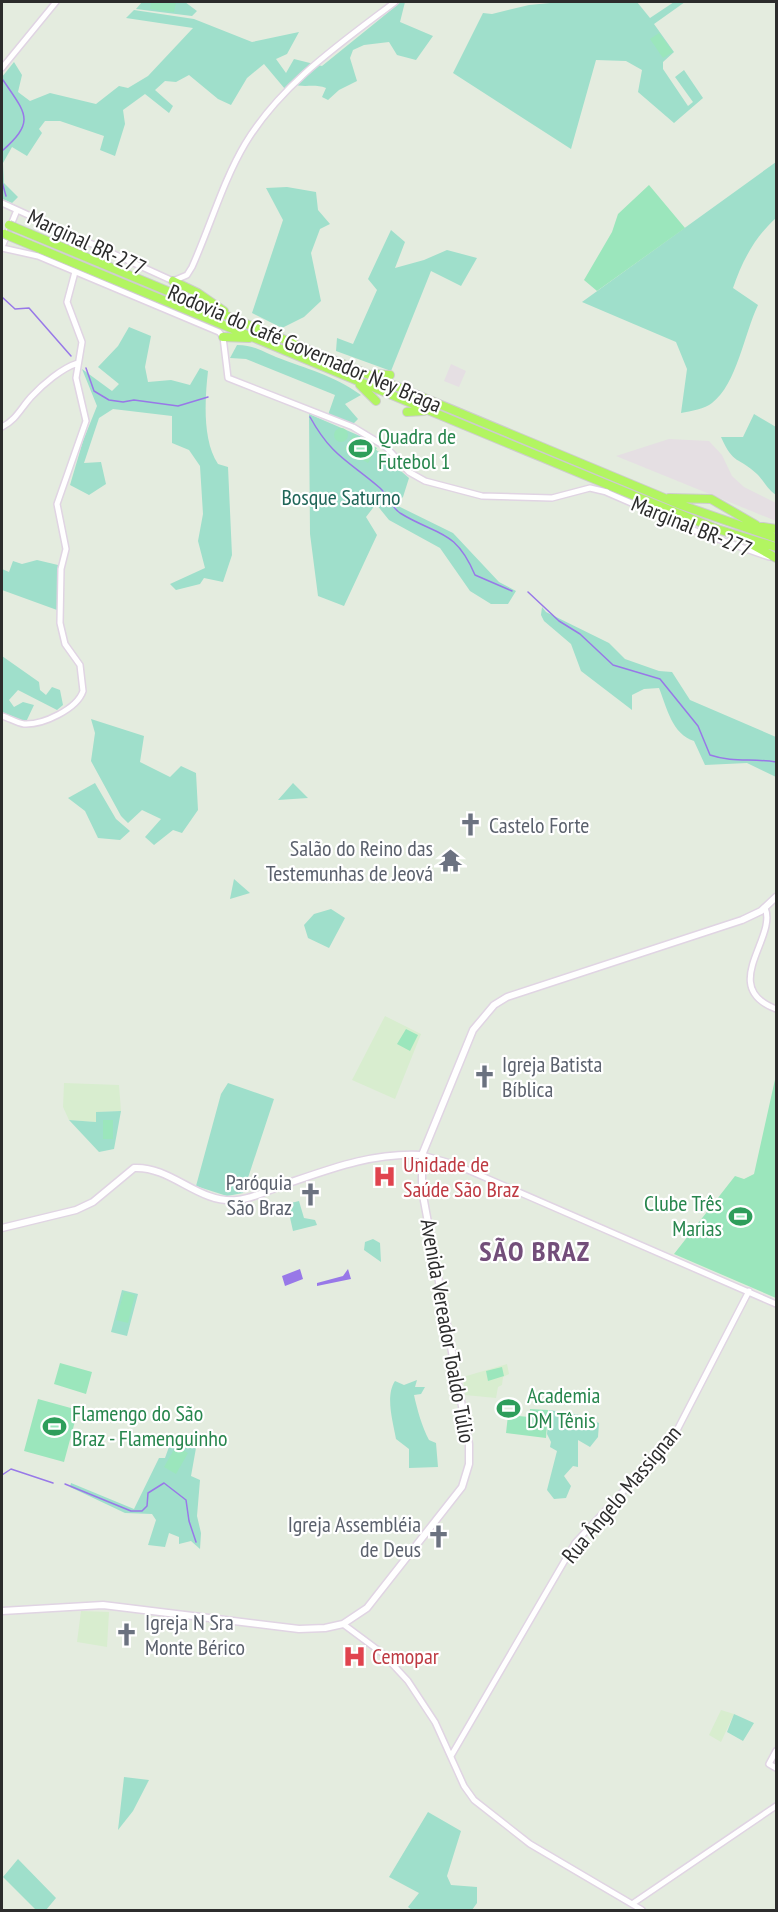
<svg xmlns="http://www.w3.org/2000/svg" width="778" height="1912" font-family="'PT Sans Narrow',sans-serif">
	<rect width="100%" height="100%" fill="#e4ecdf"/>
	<path fill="#e5dfe3" d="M451,364l15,7 -7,16 -15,-6z
		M669,439l40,2 13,14 10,21 12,11 32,16v18l-160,-65z"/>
	<path fill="#d8edcf" d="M385,1016l36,18 -26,65 -43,-19z
		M64,1083l55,2 2,26 -25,1v10l-27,-2 -6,-13z
		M507,1364l2,10 -6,3 -1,8 -4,2 -2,11 -31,-3 -2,-18z
		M81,1611l28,1 -2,35 -30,-5z
		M721,1710l13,4 -13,28 -12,-7z"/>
	<path fill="#9fdfcb" d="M142,2h43l12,9 -5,5 -56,-7z
		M401,2h4l-5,20 33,14 -17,24 -19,-5 -8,-13 -25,3 -11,5 -3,8 7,23 -18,9 -11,10 -6,-3 4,-9c-13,-5 -23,1 -35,-5l-6,6 -21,-25 -17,14 -16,27 -13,-6 -29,-24 -13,7 -11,-1 -10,9 18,16 -4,7 -24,-19 -22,16 2,14 -10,32 -15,-6 4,-14 -44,-15h-15l-6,8 3,4 -15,23 -15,-9 -9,16 1,20 14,14 -6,6 -10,-4v-122l12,-15 8,13 -4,17 12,9 20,-8 46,11 23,-18 9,2 20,-12 45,-48 -67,-10 8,-8 60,9 58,23 47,-10 -12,22 -11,5 10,14 8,-14 28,7z
		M561,2h76l13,16 24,-16h11l-31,22 20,28 -11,10v7l25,37 5,-4 -18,-25 9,-7 19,28 -29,25 -36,-31 4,-22 -16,-9 -30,-1 -25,89 -118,-76 30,-60 9,1 37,-9z
		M776,162v56c-21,19 -34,43 -43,70l25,17c-14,29 -21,79 -46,98 -7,6 -21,8 -31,10l6,-44 -11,-27 -94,-40z
		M287,187l29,5 2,18 12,14 -10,5 -9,24 10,48 -17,16 -22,11 -30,-15 31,-93 -17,-32z
		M391,230l14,12 -10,26 29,-8 23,-10 30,8 -16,28 -30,-15 -40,100 -55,-20 1,-13 16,6 24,-54 -9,-11z
		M129,327l22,9 -6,31 3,15 23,-2 19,5 10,-17 8,3c-3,27 -6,69 10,93l10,3 4,88 -9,27 -19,-4 -4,6 -24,6 -6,-6 35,-16 -7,-27 5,-27 -3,-48 -11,-16 -17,-7v-27l-59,-7 -14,9 -15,45 17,-1 5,22 -17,11 -19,-10 13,-44 14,-35 -15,-37 30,22 7,-7 -21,-17 20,-21z
		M237,345c17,0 24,6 39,12 33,13 55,17 85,38l-16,9 13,15 -6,6 -24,-10 7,-20 -89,-36 -16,-1z
		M309,414l51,22 49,42 -6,19 -9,7 59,29 46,49 17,9 -8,13h-17l-21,-13 -30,-43 -51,-28 -13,-16 -10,13 11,18 -33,71 -26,-10 -8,-62z
		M754,414l22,13v68c-9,-6 -12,-14 -19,-21 -19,-18 -23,-8 -36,-37h22z
		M37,560l21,5 -1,45 -55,-20v-21l7,3 4,-11 9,3z
		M542,607l4,5 63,31 16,16 34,12 13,1 18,28 86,37v40l-29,-14 -42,2 -11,-24c-22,-7 -27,-33 -35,-53l-15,1 -12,6v15l-51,-39 -10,-27 -27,-23 -3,-6z
		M2,656l37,26 1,8 6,5 6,-8 8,3 3,15 -6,5 -39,-20 -9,10 5,7 9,-5 11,3 -8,17 -24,-10z
		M91,719l53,17 -4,26 30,15 11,-11 15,7 2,37 -16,23 -9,-3 -19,15 -9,-8 16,-18 -19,-9 -14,13 -7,-7 -30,-55 4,-28z
		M95,783l21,36 14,12 -10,9 -22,-2 -13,-27 -17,-13z
		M293,783l15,15 -30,2z
		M234,879l16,14 -20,6z
		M331,909l14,9 -16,30 -21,-10 -4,-13 10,-11z
		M228,1083l46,16 -31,94 -16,3 -31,-10 25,-92z
		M121,1111l-7,38 -15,3 -30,-32 27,2v-10z
		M299,1201l5,17 11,2 2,5 -24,6 -6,-27z
		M373,1239l7,4 1,19 -17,-12 1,-8z
		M122,1290l16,4 -11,42 -16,-4z
		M417,1380l-2,7h10l-4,7 -7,1c3,14 8,32 15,45l7,3 2,24 -29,1v-19l-13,-10c-3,-17 -11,-43 -1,-58l9,4z
		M549,1410l30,5 20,8 -1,14 -8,10 -12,-7v27l-5,-1 -9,10 7,10 -5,12 -12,1 -7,-9 10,-39 -7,-4 1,-5 -4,-8z
		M170,1444l26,4 -5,28 9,4 -3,36 4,17 -1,16 -9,-8 -12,3v-7l-10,-4 -4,14 -17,-2 8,-25 -4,-6 -27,-1 -55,-26 1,-4 63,26 25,-51h6z
		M734,1714l20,9 -11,18 -16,-9z
		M124,1777l25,3 -16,31 -15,19z
		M428,1812l33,19 -14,45 4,9 26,2v16l-5,7h-60l-4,-3 11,-14 -30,-16z
		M18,1859l38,39 -10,12h-10l-33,-33z"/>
	<path fill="#9be6bc" d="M151,2h25l-2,10 -24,-3z
		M659,33l14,19 -10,6 -13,-19z
		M649,185l36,43 -88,63 -13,-11 28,-48 6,-18z
		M334 435a7 7 0 1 1 14 0a7 7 0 1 1-14 0Z
		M353,435l24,13 -9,15 -24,-14z
		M406,1029l12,6 -8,16 -13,-7z
		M776,1075v223l-102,-44 61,-78 9,3 10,-5z
		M103,1120h10v19h-10z
		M124,1292l11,3 -7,28 -12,-3z
		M60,1363l32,9 -6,22 -32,-10z
		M502,1367l2,9 -16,5 -2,-10z
		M38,1399l40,11 -14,52 -40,-11z
		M530,1409l18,1 -2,28 -40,-5 2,-18 21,2z
		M176,1446l12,7 -12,21 -12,-7z"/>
	<path fill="#9878e8" d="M300,1269l3,10 -18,7 -3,-10z
		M348,1269l3,10 -34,7v-3l26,-7z"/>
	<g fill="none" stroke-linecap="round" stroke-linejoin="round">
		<path stroke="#9878e8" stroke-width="1.5" d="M2,151c34,-30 24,-37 1,-71
			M2,182l4,14
			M2,297l13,12 14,-1 42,48
			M86,368l8,23 15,9 14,2 11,-2 44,6 30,-9
			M310,417c22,40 39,44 70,71 8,7 11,19 20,25 37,23 55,15 75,62l37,16
			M528,592l31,29 21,13 33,31 47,14 38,47 12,29c24,8 41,3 66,7
			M2,1475l9,-6 42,14
			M65,1484l66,27h11l5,-5 1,-13 16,-10 22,17 3,21 7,21"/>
		<defs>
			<path id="tertiary" d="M2,68l54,-66
				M2,203l171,78 14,-6 5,-8c18,-40 31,-86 53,-123 36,-60 96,-101 150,-142
				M2,247l15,-37
				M2,248l36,8 181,76 4,5 5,41 125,49 33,20 23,25 16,9 57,15 70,2 38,-10 17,4
				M2,427c14,-7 19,-19 29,-30 12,-13 31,-29 47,-34
				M606,492l92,40 71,25
				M2,716c7,2 15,7 22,8 19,1 53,-15 59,-33l-3,-26 -15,-21 -5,-21 1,-54 5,-20 -9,-45 29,-83 -10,-43 6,-36 -15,-40 8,-30
				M765,908c13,29 -47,79 11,101
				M422,1155l32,9 322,140
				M343,1624l39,29 26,28 27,41 29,64 10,14 56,44 112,66
				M776,1751l-7,13 7,4
				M451,1756l124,-213 98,-105 76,-147
				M632,1904l144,-98"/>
			<path id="secondary" d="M2,1228l74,-18 17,-8 41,-34c38,-2 64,36 103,32 14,-1 30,-9 43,-14 47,-16 92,-34 142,-31
				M2,1611l101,-6 196,24 26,-1 18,-4 24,-16 95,-121 7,-23v-20l-47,-254v-35l51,-125 21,-25 13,-8 235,-77 19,-9 15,-14"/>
			<path id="motorway" d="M14,227l667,278 95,33
				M9,236l626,260 82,33 59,18
				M173,281l25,12 26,18
				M223,337l26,1
				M374,374l16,1
				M360,385l16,16
				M407,412l17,-1
				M669,498l42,1 45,26
				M641,501l17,14
				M751,525l25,4
				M751,544l25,14"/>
		</defs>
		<use href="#tertiary" stroke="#e0d4e3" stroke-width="8"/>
		<use href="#secondary" stroke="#e0d4e3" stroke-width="9"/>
		<use href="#motorway" stroke="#ccc" stroke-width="10"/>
		<use href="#tertiary" stroke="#fff" stroke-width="5"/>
		<use href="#secondary" stroke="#fff" stroke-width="6"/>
		<use href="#motorway" stroke="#b2f561" stroke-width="8"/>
		<defs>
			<path id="motorway-bridge" d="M9,225l5,2
				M5,234l4,2"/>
		</defs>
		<use href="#motorway-bridge" stroke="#ccc" stroke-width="10" stroke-linecap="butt"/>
		<use href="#motorway-bridge" stroke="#b2f561" stroke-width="8"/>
	</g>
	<defs>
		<symbol id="stadium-bare" viewBox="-9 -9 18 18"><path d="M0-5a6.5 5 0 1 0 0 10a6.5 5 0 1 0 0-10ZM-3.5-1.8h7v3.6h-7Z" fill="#2e9e5b" stroke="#fff" stroke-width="2.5" paint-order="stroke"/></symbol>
		<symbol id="church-bare" viewBox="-9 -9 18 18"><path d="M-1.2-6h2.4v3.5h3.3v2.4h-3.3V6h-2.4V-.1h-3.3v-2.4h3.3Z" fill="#6b7280" stroke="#fff" stroke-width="2.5" paint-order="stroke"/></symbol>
		<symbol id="temple-bare" viewBox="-9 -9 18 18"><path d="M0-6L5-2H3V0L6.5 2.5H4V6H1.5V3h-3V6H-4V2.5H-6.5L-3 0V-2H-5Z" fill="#6b7280" stroke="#fff" stroke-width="2.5" paint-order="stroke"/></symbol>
		<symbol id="hospital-bare" viewBox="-9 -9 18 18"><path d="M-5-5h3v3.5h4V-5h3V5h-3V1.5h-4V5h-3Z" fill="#e0444e" stroke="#fff" stroke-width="2.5" paint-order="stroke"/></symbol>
	</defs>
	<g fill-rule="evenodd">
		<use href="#stadium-bare" x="344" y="432" width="33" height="33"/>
		<use href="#church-bare" x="454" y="808" width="33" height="33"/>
		<use href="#temple-bare" x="434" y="844" width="33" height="33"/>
		<use href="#church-bare" x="468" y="1060" width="33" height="33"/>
		<use href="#hospital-bare" x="368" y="1160" width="33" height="33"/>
		<use href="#church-bare" x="294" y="1178" width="33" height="33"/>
		<use href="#stadium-bare" x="724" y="1200" width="33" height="33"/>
		<use href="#stadium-bare" x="492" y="1392" width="33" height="33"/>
		<use href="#stadium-bare" x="38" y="1410" width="33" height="33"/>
		<use href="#church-bare" x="422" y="1520" width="33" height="33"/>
		<use href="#church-bare" x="110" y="1618" width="33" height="33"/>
		<use href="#hospital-bare" x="338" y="1640" width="33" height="33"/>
	</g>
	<g text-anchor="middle" stroke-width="4.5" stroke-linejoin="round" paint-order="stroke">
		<g font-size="22" fill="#2c2c2c" stroke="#fff">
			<text transform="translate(87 242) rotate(25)" y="8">Marginal BR-277</text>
			<text transform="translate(305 348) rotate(23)" y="8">Rodovia do Café Governador Ney Braga</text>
			<text transform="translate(692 526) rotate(22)" y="8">Marginal BR-277</text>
			<text transform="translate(448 1331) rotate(80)" y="8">Avenida Vereador Toaldo Túlio</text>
			<text transform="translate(621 1494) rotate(-50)" y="8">Rua Ângelo Massignan</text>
		</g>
		<g font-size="22" fill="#27864d" stroke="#fff" text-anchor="start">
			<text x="378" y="444">Quadra de<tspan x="378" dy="25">Futebol 1</tspan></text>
			<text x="722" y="1211" text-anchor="end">Clube Três<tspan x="722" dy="25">Marias</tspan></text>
			<text x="527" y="1403">Academia<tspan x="527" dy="25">DM Tênis</tspan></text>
			<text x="72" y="1421">Flamengo do São<tspan x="72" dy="25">Braz - Flamenguinho</tspan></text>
		</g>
		<g font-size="22" fill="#1f6558" stroke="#fff">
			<text x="341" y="505">Bosque Saturno</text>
		</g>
		<g font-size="22" fill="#5b616d" stroke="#fff" text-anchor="start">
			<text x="489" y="833">Castelo Forte</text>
			<text x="433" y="856" text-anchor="end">Salão do Reino das<tspan x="433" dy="25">Testemunhas de Jeová</tspan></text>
			<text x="502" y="1072">Igreja Batista<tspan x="502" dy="25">Bíblica</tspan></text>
			<text x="292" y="1190" text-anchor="end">Paróquia<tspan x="292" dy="25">São Braz</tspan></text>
			<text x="421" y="1532" text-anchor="end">Igreja Assembléia<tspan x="421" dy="25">de Deus</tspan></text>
			<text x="145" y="1630">Igreja N Sra<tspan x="145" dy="25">Monte Bérico</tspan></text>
		</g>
		<g font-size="22" fill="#be3a42" stroke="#fff" text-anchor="start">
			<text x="403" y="1172">Unidade de<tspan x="403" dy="25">Saúde São Braz</tspan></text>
			<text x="372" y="1664">Cemopar</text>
		</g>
		<g font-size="28" font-weight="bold" letter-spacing="1.5" fill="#734e7a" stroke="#fff">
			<text x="535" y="1261">SÃO BRAZ</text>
		</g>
	</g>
	<rect width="778" height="1912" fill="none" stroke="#2c2c2c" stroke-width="6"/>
</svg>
